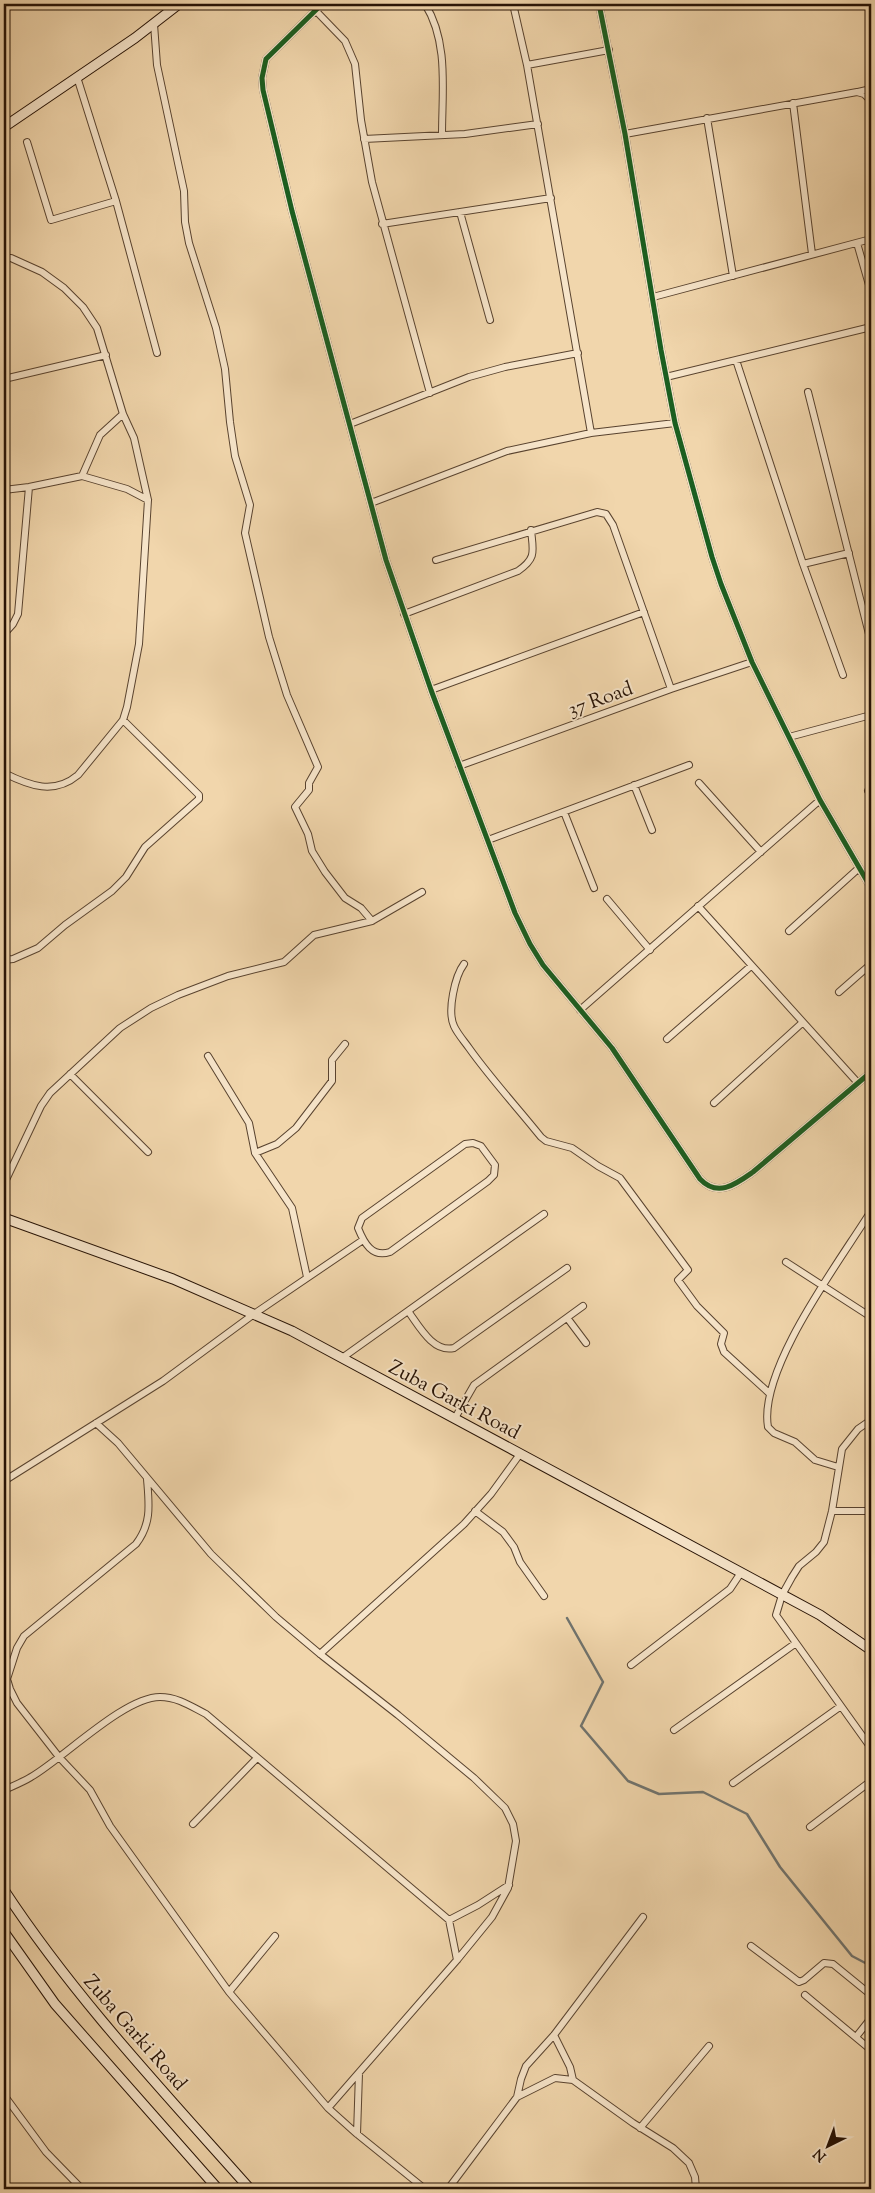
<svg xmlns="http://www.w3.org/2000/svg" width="875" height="2193" font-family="'Sorts Mill Goudy',serif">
	<rect width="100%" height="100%" fill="#f1d6ac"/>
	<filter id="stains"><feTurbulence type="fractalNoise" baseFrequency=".004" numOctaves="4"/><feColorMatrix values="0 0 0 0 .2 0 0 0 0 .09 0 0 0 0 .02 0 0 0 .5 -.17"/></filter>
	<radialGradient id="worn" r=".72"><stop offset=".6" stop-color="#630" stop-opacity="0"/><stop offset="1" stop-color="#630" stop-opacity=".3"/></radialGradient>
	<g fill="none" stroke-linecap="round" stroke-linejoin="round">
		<path stroke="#70746f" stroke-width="2.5" d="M567,1618l36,64 -22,44 47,55 31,13 44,-2 44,22 33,53 72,89 19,10"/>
		<defs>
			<path id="street" d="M322,4l-56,55 -4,19 1,12 29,121 94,349 45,130 84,223 15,31 13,21 69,83 88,131c18,19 36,5 53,-7l118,-100
				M425,4c24,38 17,87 17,131
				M513,4l14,61 64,368
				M599,4l26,130 36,216 14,73 37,134 9,27 31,78 68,138 51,88
				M316,11l29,30 10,23 6,56 11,62 58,211
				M527,65l82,-15
				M77,77l39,124 41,152
				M858,92l13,-3
				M793,103l19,151
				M707,118l26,158
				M625,134l232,-42 7,2 7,7
				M364,139l101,-5 73,-10
				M27,142l24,78 65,-19
				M460,212l30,108
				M382,224l169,-26
				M857,243l14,49
				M4,258h7l31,14 22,16 19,19 14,21 26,86 11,24 14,62 -9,144 -12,63 -4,13 -45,55c-24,20 -48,11 -74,-2
				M653,297l218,-58
				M736,360l67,204 40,111
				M666,377l205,-50
				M4,379l102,-24
				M808,392l63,250
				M350,424l119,-47 36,-10 73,-14
				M82,476l45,13 21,11
				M4,490l25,-3 53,-11 18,-41 23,-21
				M371,503l136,-52 84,-18 84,-10
				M436,560l161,-48 9,2 7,11 58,164
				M803,564l46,-11
				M404,614l114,-43c19,-13 15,-20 13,-41
				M4,634l9,-10 5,-10 11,-127
				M431,690l213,-78
				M789,737l82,-22
				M459,766l212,-77 81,-27
				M699,783l62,69
				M634,785l18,45
				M868,791l3,-1
				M564,812l30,76
				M488,840l201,-75
				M607,899l43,51
				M698,906l160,177
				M372,921l50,-29
				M789,931l70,-63
				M4,960l9,-1 25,-11 27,-23 47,-34 14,-14 19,-30 54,-48v-4l-76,-75
				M464,964c-9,12 -17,47 -10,62 3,7 10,15 15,22 22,31 48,59 72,89l5,4 26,7 26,18 22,12 68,92 -10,10 19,26 27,27 -3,11 3,8 45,41
				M839,992l32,-28
				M580,1010l240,-210
				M667,1039l84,-73
				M208,1056l41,67 6,30 37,55 15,69
				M70,1074l78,78
				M714,1103l88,-80
				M473,1143l8,3 14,19 -1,10 -6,6 -98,71c-18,6 -26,-9 -32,-24l4,-10 103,-74z
				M255,1153l22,-9 19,-16 36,-47v-21l13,-16
				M4,1184l37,-78 9,-13 70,-65 31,-20 27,-13 50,-19 56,-14 30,-27 58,-14 -11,-13 -16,-10 -20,-26 -13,-21 -4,-17 -13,-27 14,-17v-7l9,-16 -31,-72 -18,-58 -24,-104 5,-28 -15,-49 -5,-34 -5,-53 -9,-41 -27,-85 -4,-21 -1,-31 -27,-126 -3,-41
				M786,1262l85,55
				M408,1311c11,15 25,42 46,37l113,-80
				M568,1319l18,24
				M342,1358l202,-144
				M455,1418l19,-33 109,-79
				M871,1420l-13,9 -16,20 -10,62 -8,31 -8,10 -17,14 -7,11 -10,18 -6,20 95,133
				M96,1423l22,20 93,111 65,63 44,37 78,61 76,63 31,30 8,16 3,17 -8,47 -16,29 -35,43 -129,148
				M838,1467l-23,-7 -20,-18 -21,-9 -6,-6c-10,-58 72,-166 103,-216
				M147,1479c2,25 5,44 -11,65l-112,92 -7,12 -10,31 3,10 7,14 42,54 31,33 20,36 119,166
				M4,1481l159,-100 91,-67 109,-74
				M475,1511l28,21 11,15 6,15 24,34
				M832,1511h39
				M320,1654l144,-130 27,-30 29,-40
				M631,1665l99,-76 10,-15
				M674,1730l122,-87
				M733,1783l108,-77
				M4,1790c9,-4 19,-8 27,-13 33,-19 93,-80 129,-80 18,0 32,10 46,17l243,206 8,40
				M193,1824l64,-66
				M810,1827l61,-46
				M449,1920l29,-15 31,-20
				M275,1936l-46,56 99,116 29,26 68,55
				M751,1946l48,36 5,-2 20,-17 9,1 38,31
				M805,1995l66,55
				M554,2035l16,32 3,13 60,43 40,25 16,15 6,14 1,12
				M856,2037l15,-19
				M4,2095l42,57 36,37
				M517,2097l38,-19 18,2
				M640,2128l69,-82
				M357,2134l2,-61
				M448,2189l69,-92 4,-18 5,-13 28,-31 89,-118"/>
			<path id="secondary" d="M4,127l131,-89 44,-34
				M4,1218l169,61 119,52 528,284 51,35
				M4,1890c71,108 160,202 246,299
				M4,1932l51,72 163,185"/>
		</defs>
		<use href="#street" stroke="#59432f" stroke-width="8"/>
		<use href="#secondary" stroke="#261205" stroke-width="11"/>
		<use href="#street" stroke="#f6e4c9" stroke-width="6"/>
		<use href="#secondary" stroke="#f6e4c9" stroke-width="9"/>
		<defs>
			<path id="cycleway" d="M322,4l-56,55 -4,19 1,12 29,121 94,349 45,130 84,223 15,31 13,21 69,83 88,131c18,19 36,5 53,-7l118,-100
				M599,4l26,130 36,216 14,73 37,134 9,27 31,78 68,138 51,88"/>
		</defs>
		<use href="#cycleway" stroke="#f6e4c9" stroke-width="8"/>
		<use href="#cycleway" stroke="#1b5e20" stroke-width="5"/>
	</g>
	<g text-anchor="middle" stroke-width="4" stroke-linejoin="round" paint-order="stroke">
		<g font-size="20" fill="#261205" stroke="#f6e4c9">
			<text transform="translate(600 698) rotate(-20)" y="7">37 Road</text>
			<text transform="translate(455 1399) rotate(28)" y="7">Zuba Garki Road</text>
			<text transform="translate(136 2032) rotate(49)" y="7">Zuba Garki Road</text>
		</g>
	</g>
	<rect width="875" height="2193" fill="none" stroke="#f1d6ac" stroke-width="20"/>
	<rect x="5" y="5" width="865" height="2183" fill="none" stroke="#261205" stroke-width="2.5"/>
	<rect x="10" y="10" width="855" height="2173" fill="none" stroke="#261205"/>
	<g transform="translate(828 2146) rotate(222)" stroke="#f6e4c9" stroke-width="4" paint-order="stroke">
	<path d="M0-4L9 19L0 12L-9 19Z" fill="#261205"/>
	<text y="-8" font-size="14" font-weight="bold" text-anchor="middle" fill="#261205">N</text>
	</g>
	<rect width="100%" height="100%" filter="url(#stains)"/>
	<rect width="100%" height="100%" fill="url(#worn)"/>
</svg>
